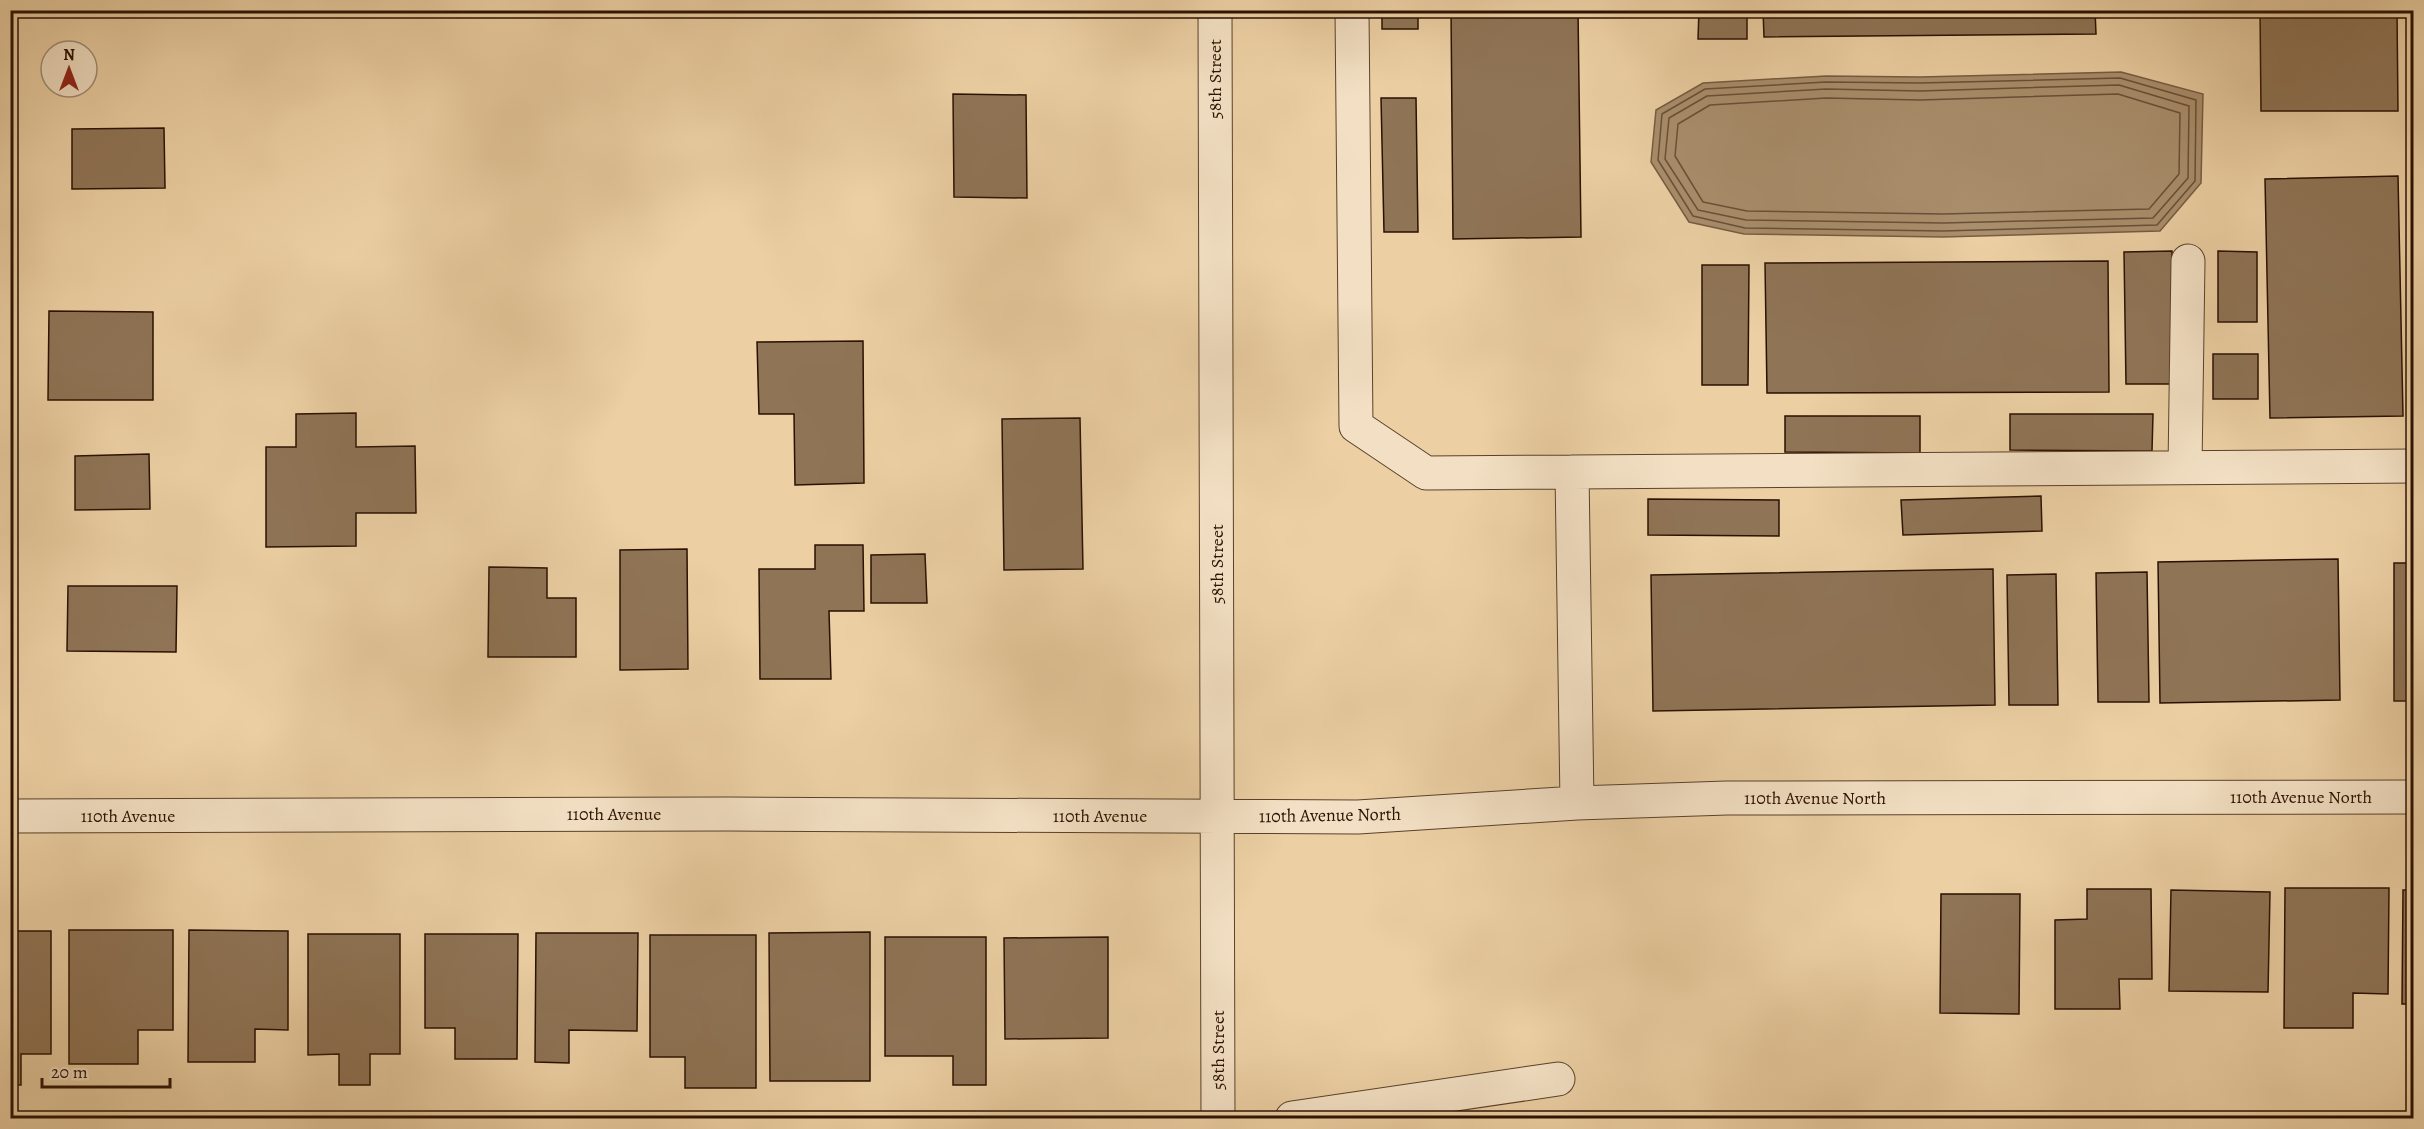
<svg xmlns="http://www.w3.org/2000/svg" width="2424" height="1129" font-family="Alegreya,serif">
	<rect width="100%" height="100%" fill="#ecd0a4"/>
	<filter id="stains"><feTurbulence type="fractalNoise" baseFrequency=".00333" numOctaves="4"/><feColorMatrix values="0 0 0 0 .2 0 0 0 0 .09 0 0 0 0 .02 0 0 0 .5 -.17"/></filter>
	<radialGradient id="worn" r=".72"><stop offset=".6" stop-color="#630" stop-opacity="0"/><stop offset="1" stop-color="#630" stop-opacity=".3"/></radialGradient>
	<path fill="#aa8f6d" stroke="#775d42" stroke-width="1.5" d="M2121,72l82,22 -2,89 -41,48 -217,6 -199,-3 -55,-12 -38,-60 5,-52 47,-27 123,-7 94,1z"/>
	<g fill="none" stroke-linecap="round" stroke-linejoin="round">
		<path stroke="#6a5038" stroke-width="1.5" d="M2120,78l76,22 -1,81 -38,44 -214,6 -198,-3 -52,-12 -35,-56 4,-46 43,-25 121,-7 94,1z
			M2119,85l70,21 -1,72 -35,40 -210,5 -197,-3 -48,-10 -33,-51 4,-41 38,-22 119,-7 94,2z
			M2118,94l62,19 -1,61 -30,35 -206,5 -196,-3 -44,-9 -28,-46 3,-32 32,-19 116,-7 94,2z"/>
	</g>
	<path fill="#8f7456" stroke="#2a1102" stroke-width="1.5" d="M1382,10h36v19h-36z
		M1451,10h127l3,227 -128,2z
		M1699,10h48v29h-49z
		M1763,10h332l1,24 -332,3z
		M2260,10h137l1,101h-137z
		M953,94l73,1 1,103 -73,-1z
		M1381,98h35l2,134h-34z
		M164,128l1,60 -93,1v-60z
		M2398,176l5,240 -133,2 -5,-239z
		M2172,251l2,133h-48l-2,-132z
		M2218,251l39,1v70h-39z
		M2108,261l1,131 -342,1 -2,-130z
		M1702,265h47l-1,120h-46z
		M49,311l104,1v88h-105z
		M863,341l1,142 -69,2 -1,-71h-35l-2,-72z
		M2411,351h3v46h-3z
		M2213,354h45v45h-45z
		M356,413v34l59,-1 1,67h-60v33l-90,1v-100h30v-33z
		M2010,414h143l-1,37 -142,-1z
		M1785,416h135v37l-135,-1z
		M1080,418l3,151 -79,1 -2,-151z
		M149,454l1,55 -75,1v-54z
		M2041,496l1,35 -139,4 -2,-35z
		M2410,497h4v33l-3,1z
		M1648,499l131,1v36l-131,-1z
		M815,545h48l1,66h-35l2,68h-71l-1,-110h56z
		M687,549l1,120 -68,1v-120z
		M925,554l2,49h-56v-48z
		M2338,559l2,141 -180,3 -2,-141z
		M2394,563h20v138h-20z
		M489,567l58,1v30h29v59h-88z
		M1993,569l2,136 -342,6 -2,-136z
		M2147,572l2,130h-51l-2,-129z
		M2056,574l2,131h-49l-2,-130z
		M68,586h109l-1,66 -109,-1z
		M2285,888h104l-1,106 -35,-1v35h-69z
		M2087,889h64l1,90h-33l1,30h-65v-89l32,-1z
		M2171,890l99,2 -2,100 -99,-1z
		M2403,890h11v114h-12z
		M1941,894h79l-1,120 -79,-1z
		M69,930h104v100h-35v34h-69z
		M189,930l99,1v99l-33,-1v33h-67z
		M10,931h41v123h-30v31h-11z
		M870,932v149h-100l-1,-148z
		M536,933h102l-1,98 -68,-1v33l-34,-1z
		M308,934h92v120h-30v31h-31v-31l-31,1z
		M425,934h93l-1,125h-62v-31h-30z
		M650,935h106v153h-71v-31h-35z
		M885,937h101v148h-33v-29h-68z
		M1108,937v101l-103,1 -1,-101z"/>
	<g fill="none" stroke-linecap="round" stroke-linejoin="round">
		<defs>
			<path id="minor" d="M1215,10l3,1108
				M1352,10l4,416 70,47 146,-1
				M2185,467l3,-206
				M1577,803l-5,-331 842,-6
				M10,816l719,-2 629,3 219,-14 150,-5 687,-1
				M1292,1118l266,-39"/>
		</defs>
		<use href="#minor" stroke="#5a412a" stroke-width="35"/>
		<use href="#minor" stroke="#f3e0c4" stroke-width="33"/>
	</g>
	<g text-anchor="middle" stroke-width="6" stroke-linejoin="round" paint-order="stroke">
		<g font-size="18" fill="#2a1102" stroke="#f3e0c4">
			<text transform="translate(1215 79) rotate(-90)" y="6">58th Street</text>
			<text transform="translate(1217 564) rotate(-90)" y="6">58th Street</text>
			<text x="2301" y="803">110th Avenue North</text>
			<text x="1815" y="804">110th Avenue North</text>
			<text x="614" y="820">110th Avenue</text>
			<text transform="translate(1330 815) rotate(-1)" y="6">110th Avenue North</text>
			<text x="128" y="822">110th Avenue</text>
			<text x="1100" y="822">110th Avenue</text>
			<text transform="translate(1218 1050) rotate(-90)" y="6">58th Street</text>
		</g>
	</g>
	<rect width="2424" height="1129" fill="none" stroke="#ecd0a4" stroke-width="36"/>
	<rect x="12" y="12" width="2400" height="1105" fill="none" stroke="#2a1102" stroke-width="3"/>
	<rect x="18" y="18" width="2388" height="1093" fill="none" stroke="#2a1102" stroke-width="1.5"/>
	<g transform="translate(69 69)"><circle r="28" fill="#f3e0c4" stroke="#a38d76" stroke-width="1.5"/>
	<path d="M0-4.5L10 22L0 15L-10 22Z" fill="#8f2418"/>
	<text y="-9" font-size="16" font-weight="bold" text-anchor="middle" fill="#2a1102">N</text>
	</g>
	<path d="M42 1078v9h128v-9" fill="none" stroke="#2a1102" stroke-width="3"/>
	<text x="51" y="1078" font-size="18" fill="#2a1102" stroke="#f3e0c4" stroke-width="4.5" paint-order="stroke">20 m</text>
	<rect width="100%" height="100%" filter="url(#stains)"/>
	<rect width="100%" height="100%" fill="url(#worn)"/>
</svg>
